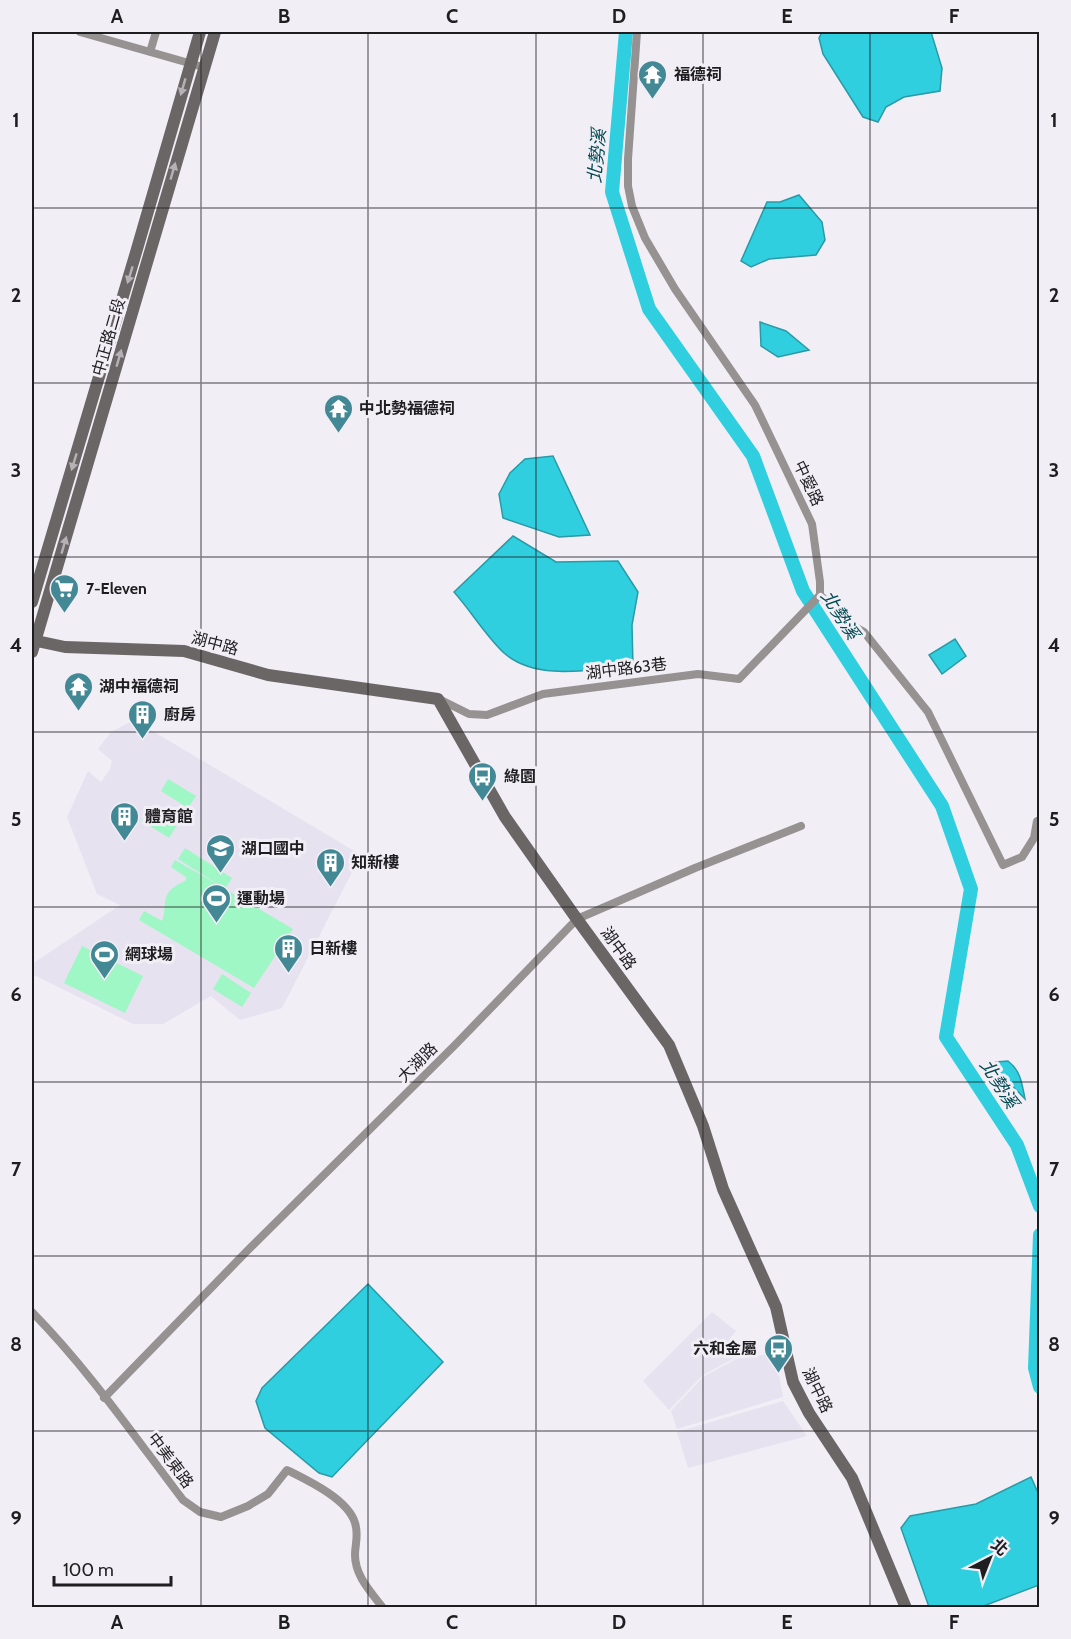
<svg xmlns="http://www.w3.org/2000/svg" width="1071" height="1639" font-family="Cabin,'Noto Sans TC',sans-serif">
	<rect width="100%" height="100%" fill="#f1eef6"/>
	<path fill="#e6e2f0" d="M134,720l227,135 -79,153 -42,12 -29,-24 -48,28h-30l-101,-50v-10l88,-59 -23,-11 -30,-77 21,-46 13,11 9,-13 2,-8 -14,-12 13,-17z
		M712,1312l24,19 -6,7 8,18 -35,19 -34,35 -26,-29z
		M775,1353l8,44 -106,32 -6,-18 32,-34 33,-18z
		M783,1401l24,35 -119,32 -11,-36z"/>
	<path fill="#9ef7c4" d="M168,779l28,17 -8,12 -27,-17z
		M152,805l27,17 -10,16 -27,-17z
		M185,848l47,30 -7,11 68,40 -39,59 -115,-68 5,-9 18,10c5,-11 -1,-24 11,-33 4,-4 9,-5 13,-8v-3l-15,-10 4,-7 47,27 -44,-28z
		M82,946l61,30 -18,37 -61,-30z
		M222,974l29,19 -9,14 -29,-18z"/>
	<path fill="#2fcfe0" stroke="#2a9aa6" stroke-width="1.5" d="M822,32h109l11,36 -2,23 -36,6 -18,10 -8,15 -15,-5 -40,-63 -4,-16z
		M799,195l23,27 3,18 -9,15 -47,4 -18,8 -10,-6 26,-59h13z
		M760,322l26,9 23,19 -31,7 -17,-11z
		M553,456l37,79 -31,2 -56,-19 -4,-24 11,-21 15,-14z
		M513,536l43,26 62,-1 20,31 -6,33 1,41c-41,3 -96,16 -129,-13 -19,-18 -33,-42 -50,-61z
		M955,639l11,17 -24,18 -13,-19z
		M1008,1061c13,10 14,23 17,38l-24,-25 -5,-12z
		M368,1284l75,78 -111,115 -13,-4 -54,-45 -9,-27 6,-13z
		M1031,1477l8,18v90l-58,22h-52l-28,-79 9,-12 66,-12z"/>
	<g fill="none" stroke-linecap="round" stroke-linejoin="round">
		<path stroke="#2fcfe0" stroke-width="14" d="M626,32l-14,160 37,117 104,147 50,135 139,215 29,83 -25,148 71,108 23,61
			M1040,1235l-5,133 5,19"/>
		<path stroke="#969292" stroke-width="8" d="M80,32l123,35
			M637,32l-9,127v27l4,20 13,32 30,51 80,116 57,119 8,58v13l30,29 14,8 64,80 75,153 19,-8 12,-19 3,-17 3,-1
			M150,52l6,-20
			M439,699l30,15 18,1 56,-21 155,-20 41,5 81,-84
			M32,1312c56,57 103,125 151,188l17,12 21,5 27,-11 20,-12 19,-24c20,10 61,29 68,53 4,12 0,21 0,32 0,21 16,37 28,53
			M104,1398l144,-148 207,-205 122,-126 118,-51 106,-42"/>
		<path stroke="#6b6666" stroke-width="12" d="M32,602l105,-353 63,-217
			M32,640l33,7 119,4 84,24 170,24 67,118 69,98 95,130 34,81 20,63 53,118 17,75 16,31 43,65 54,130
			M32,652l183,-620"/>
	</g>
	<defs><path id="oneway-solid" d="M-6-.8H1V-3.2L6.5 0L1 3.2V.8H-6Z" transform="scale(1.5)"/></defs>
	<g fill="#b5b1b5">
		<use href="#oneway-solid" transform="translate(183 87) rotate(106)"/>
		<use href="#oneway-solid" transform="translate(173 171) rotate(-74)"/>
		<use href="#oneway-solid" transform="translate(130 275) rotate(107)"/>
		<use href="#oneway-solid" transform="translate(119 358) rotate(-74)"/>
		<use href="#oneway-solid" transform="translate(74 462) rotate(107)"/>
		<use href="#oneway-solid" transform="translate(64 545) rotate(-74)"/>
	</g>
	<path fill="none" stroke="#1e1d20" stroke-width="1.5" stroke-opacity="0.55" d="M201,32v1576M368,32v1576M536,32v1576M703,32v1576M870,32v1576M32,208h1008M32,383h1008M32,557h1008M32,732h1008M32,907h1008M32,1082h1008M32,1256h1008M32,1431h1008"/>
	<defs>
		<symbol id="temple-pin" viewBox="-11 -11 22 30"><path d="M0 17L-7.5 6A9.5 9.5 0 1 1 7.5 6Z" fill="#438895" stroke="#f1eef6"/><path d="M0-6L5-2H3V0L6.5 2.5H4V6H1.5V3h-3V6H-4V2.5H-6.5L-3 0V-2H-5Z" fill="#fff"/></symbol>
		<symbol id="supermarket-pin" viewBox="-11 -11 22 30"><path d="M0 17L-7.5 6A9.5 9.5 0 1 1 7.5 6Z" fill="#438895" stroke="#f1eef6"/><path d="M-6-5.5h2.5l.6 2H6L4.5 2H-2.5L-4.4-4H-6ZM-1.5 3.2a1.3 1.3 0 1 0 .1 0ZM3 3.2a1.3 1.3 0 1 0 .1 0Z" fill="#fff"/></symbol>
		<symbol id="building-pin" viewBox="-11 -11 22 30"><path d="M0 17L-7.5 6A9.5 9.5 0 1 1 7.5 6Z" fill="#438895" stroke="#f1eef6"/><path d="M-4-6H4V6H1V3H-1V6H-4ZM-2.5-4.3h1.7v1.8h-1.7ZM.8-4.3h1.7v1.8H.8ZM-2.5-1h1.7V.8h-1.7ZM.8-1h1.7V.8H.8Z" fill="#fff"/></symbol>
		<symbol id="bus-pin" viewBox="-11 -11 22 30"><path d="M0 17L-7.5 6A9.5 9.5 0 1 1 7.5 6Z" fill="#438895" stroke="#f1eef6"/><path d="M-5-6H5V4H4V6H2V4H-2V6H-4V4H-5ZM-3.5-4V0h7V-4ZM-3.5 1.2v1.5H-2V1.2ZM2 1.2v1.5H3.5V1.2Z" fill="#fff"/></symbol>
		<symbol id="school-pin" viewBox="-11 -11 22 30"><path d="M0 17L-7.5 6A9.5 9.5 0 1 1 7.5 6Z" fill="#438895" stroke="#f1eef6"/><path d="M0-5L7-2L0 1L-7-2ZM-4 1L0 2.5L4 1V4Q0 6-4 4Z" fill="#fff"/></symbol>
		<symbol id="stadium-pin" viewBox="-11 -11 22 30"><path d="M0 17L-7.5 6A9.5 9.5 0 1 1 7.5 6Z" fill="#438895" stroke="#f1eef6"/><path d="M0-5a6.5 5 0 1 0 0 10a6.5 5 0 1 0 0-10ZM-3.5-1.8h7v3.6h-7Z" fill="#fff"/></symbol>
	</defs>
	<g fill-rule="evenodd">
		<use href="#temple-pin" x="636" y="58" width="33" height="45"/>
		<use href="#temple-pin" x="322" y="392" width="33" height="45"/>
		<use href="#supermarket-pin" x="48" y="572" width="33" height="45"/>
		<use href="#temple-pin" x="62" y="670" width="33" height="45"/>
		<use href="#building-pin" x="126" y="698" width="33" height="45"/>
		<use href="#bus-pin" x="466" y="760" width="33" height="45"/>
		<use href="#building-pin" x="108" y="800" width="33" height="45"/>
		<use href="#school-pin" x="204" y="832" width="33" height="45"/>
		<use href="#building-pin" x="314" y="846" width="33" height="45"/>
		<use href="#stadium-pin" x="200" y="882" width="33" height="45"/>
		<use href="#building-pin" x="272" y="932" width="33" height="45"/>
		<use href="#stadium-pin" x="88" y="938" width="33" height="45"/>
		<use href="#bus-pin" x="762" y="1332" width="33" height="45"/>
	</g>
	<g text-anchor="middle" stroke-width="6" stroke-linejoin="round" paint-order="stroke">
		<g font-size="16" font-weight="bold" fill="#1e1d20" stroke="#f1eef6" text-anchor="start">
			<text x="674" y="80">福德祠</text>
			<text x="359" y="414">中北勢福德祠</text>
			<text x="86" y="594">7-Eleven</text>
			<text x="99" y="692">湖中福德祠</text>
			<text x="164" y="720">廚房</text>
			<text x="504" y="782">綠園</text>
			<text x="145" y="822">體育館</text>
			<text x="241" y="854">湖口國中</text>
			<text x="351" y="868">知新樓</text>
			<text x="237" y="904">運動場</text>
			<text x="309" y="954">日新樓</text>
			<text x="125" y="960">網球場</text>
			<text x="757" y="1354" text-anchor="end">六和金屬</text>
		</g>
		<g font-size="16" fill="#1e1d20" stroke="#f1eef6">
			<text transform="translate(108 337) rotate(-74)" y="6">中正路二段</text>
			<text transform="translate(809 483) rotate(65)" y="6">中愛路</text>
			<text transform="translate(215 643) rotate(15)" y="6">湖中路</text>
			<text transform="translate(626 668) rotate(-7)" y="6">湖中路63巷</text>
			<text transform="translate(619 948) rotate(54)" y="6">湖中路</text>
			<text transform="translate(417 1062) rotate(-45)" y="6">大湖路</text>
			<text transform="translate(818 1390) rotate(64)" y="6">湖中路</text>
			<text transform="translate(171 1460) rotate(53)" y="6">中美東路</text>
		</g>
		<g font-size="18" font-style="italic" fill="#01484f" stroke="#f1eef6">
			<text transform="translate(597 156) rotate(-85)" y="6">北勢溪</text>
			<text transform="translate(840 615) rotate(57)" y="6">北勢溪</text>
			<text transform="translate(999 1084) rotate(57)" y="6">北勢溪</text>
		</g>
	</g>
	<rect width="1071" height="1639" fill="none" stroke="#f1eef6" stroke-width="66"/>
	<g transform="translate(990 1558) rotate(42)" stroke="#f1eef6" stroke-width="4.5" paint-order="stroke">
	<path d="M0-4.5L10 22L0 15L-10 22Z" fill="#1e1d20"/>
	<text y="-9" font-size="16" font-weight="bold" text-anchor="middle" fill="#1e1d20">北</text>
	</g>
	<path d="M54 1576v9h117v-9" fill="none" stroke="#1e1d20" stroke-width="3"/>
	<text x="63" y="1576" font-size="18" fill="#1e1d20" stroke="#f1eef6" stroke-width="4.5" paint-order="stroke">100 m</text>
	<rect x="33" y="33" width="1005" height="1573" fill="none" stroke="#1e1d20" stroke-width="2"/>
	<g font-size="20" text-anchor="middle" font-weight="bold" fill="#1e1d20">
		<text x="117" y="23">A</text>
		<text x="284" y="23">B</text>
		<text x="452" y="23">C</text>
		<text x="619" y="23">D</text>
		<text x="787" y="23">E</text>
		<text x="954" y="23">F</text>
		<text x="16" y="127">1</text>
		<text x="1054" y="127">1</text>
		<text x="16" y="302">2</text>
		<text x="1054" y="302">2</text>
		<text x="16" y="477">3</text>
		<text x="1054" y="477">3</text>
		<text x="16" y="652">4</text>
		<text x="1054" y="652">4</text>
		<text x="16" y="826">5</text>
		<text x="1054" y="826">5</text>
		<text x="16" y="1001">6</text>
		<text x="1054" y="1001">6</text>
		<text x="16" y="1176">7</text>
		<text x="1054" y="1176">7</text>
		<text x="16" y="1351">8</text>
		<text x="1054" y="1351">8</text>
		<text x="16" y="1525">9</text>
		<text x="1054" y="1525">9</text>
		<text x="117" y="1629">A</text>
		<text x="284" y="1629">B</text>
		<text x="452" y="1629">C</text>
		<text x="619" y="1629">D</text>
		<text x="787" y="1629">E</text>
		<text x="954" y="1629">F</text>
	</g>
</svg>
